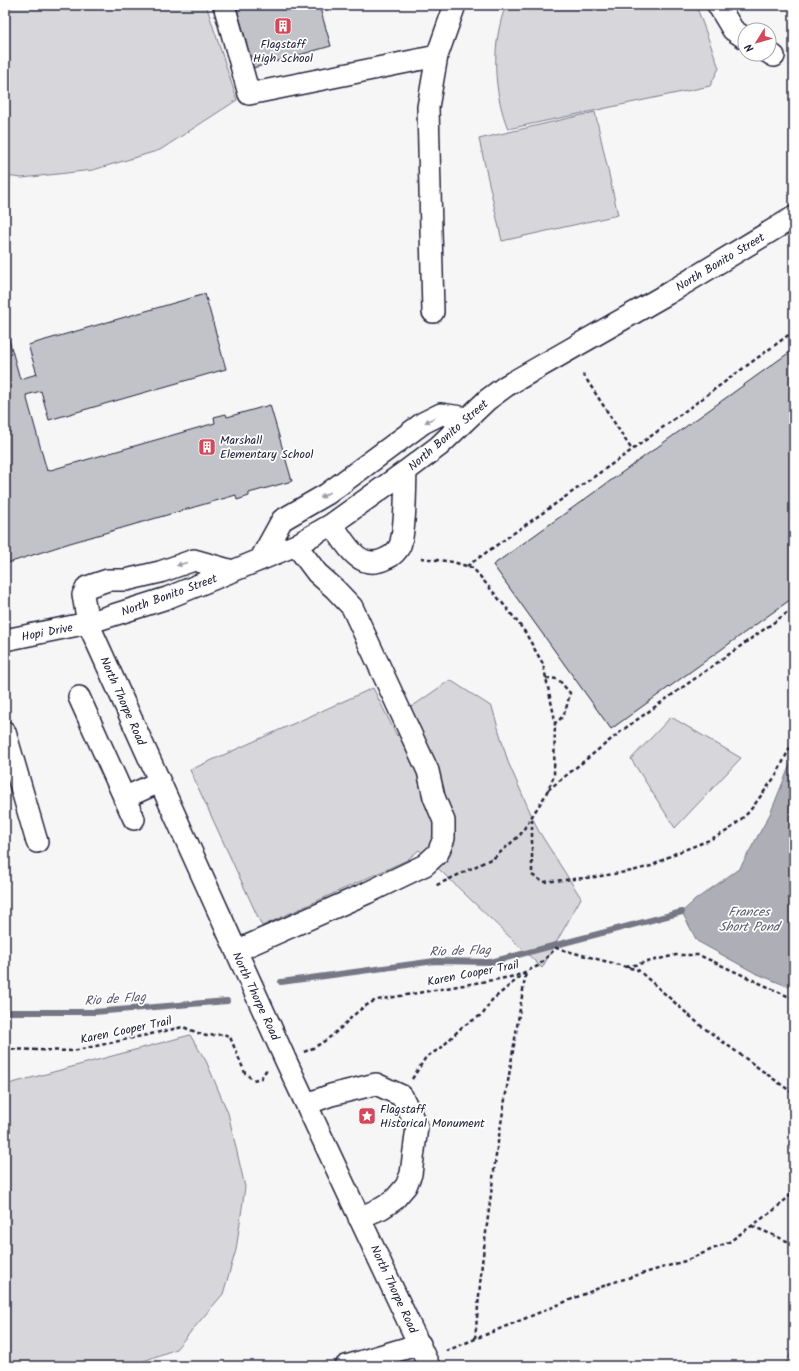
<svg xmlns="http://www.w3.org/2000/svg" width="799" height="1371" font-family="Kalam,sans-serif">
	<rect width="100%" height="100%" fill="#f6f6f7"/>
	<filter id="ink" filterUnits="userSpaceOnUse"><feTurbulence type="fractalNoise" baseFrequency=".025" numOctaves="2"/><feDisplacementMap in="SourceGraphic" scale="8" xChannelSelector="R" yChannelSelector="G"/><feConvolveMatrix kernelMatrix="1 2 1 2 8 2 1 2 1" color-interpolation-filters="sRGB"/></filter>
	<g filter="url(#ink)">
		<path fill="#d7d7db" stroke="#7c7c8b" d="M5,5h201l31,95 -77,50 -67,20 -71,8 -17,-2z
			M506,5h190l23,63 -9,18 -202,43c-15,-38 -17,-85 -2,-124z
			M595,112l23,103 -116,26 -23,-102z
			M450,680l42,27 16,55 30,68 43,68 -39,70 -123,-118 -12,10 -145,66 -72,-156 183,-82 24,48 13,-28z
			M671,717l70,41 -66,70 -44,-69z
			M190,1035l16,26 22,52 17,74 -9,63 -13,44 -47,55 -46,17h-125v-281z
			M794,1347v19h-9v-1z"/>
		<path fill="#aeaeb7" stroke="#767685" d="M794,755v234l-39,-16 -58,-32 -15,-29 13,-12 45,-32 30,-54z"/>
		<g fill="none" stroke-linecap="round" stroke-linejoin="round">
			<path stroke="#767685" stroke-width="6" d="M281,982l154,-21 56,1 191,-50
				M5,1012h89l133,-11"/>
		</g>
		<path fill="#c2c2c9" stroke="#22223b" d="M236,5h83l12,41 -78,22z
			M205,294l21,75 -177,51 -8,-29 -15,4 21,76 168,-48 -1,-6 12,-3 1,3 43,-12 22,76 -43,12v3l-12,4 -1,-5 -166,48 -65,21v-239l15,54 17,-5 -9,-29z
			M794,349v248l-183,132 -118,-164z"/>
		<g fill="none" stroke-linecap="round" stroke-linejoin="round">
			<defs>
				<path id="minor" d="M224,5l25,89 188,-38
					M718,5l15,25 12,8
					M769,53l5,3
					M433,312l-5,-205 9,-51 18,-51
					M332,524c14,20 27,49 55,34 5,-2 13,-9 14,-16 5,-21 4,-48 5,-71
					M260,560l22,-40 45,-26 96,-71 18,-9 27,4
					M233,571l-39,-11 -34,12 -34,8h-18l-21,7 -4,8 5,28 198,438 143,305
					M5,640l83,-17 79,-25 129,-53 36,-21 74,-53 33,-25 48,-46 19,-14 161,-92 127,-77
					M79,697l55,122
					M5,732l32,110
					M124,798l35,-16
					M236,951l131,-58 58,-28 13,-12 6,-15v-17l-10,-24 -6,-26 -76,-164 -17,-18 -18,-16 -21,-28
					M307,1104l24,-9 45,-11 26,12 15,31 -6,47 -5,12 -12,14 -12,8 -23,10
					M346,1366l74,-22"/>
			</defs>
			<use href="#minor" stroke="#22223b" stroke-width="24"/>
			<path stroke="#22223b" stroke-width="2.5" stroke-dasharray="4 3" stroke-linecap="butt" d="M583,374l49,76
				M421,558l32,4 20,6 36,43 16,21 18,32 12,56 -1,56 -9,20 -25,39 -25,22 -60,29
				M467,566l165,-116 162,-119
				M546,678l12,1 12,14c-3,11 -4,24 -15,30
				M548,790l76,-61 170,-121
				M532,819v56l11,7 52,-5 37,-6 19,-5 23,-12 33,-13 22,-11 20,-18 28,-38 17,-35
				M626,967l50,-12h23l95,44
				M5,1049l68,2 110,-24 23,9 18,-2 6,3 15,36 8,7 8,-2 6,-9
				M304,1052c12,-5 22,-11 32,-20 14,-12 23,-25 41,-32l139,-24 22,-10 18,-18 82,22 62,55 94,69
				M412,1079l14,-22 15,-9 21,-21 21,-13 9,-14 34,-28 -29,176 -15,115 -7,76
				M752,1226l42,18
				M446,1351l165,-68 74,-22 44,-19 45,-32 20,-18"/>
			<use href="#minor" stroke="#fff" stroke-width="21"/>
		</g>
		<defs><path id="oneway-solid" d="M-6-.8H1V-3.2L6.5 0L1 3.2V.8H-6Z"/></defs>
		<g fill="#9c9ca7">
			<use href="#oneway-solid" transform="translate(430 420) rotate(152)"/>
			<use href="#oneway-solid" transform="translate(325 495) rotate(148)"/>
			<use href="#oneway-solid" transform="translate(182 564) rotate(162)"/>
		</g>
	</g>
	<defs>
		<symbol id="building-square" viewBox="-11 -11 22 22"><rect x="-9" y="-9" width="18" height="18" rx="4" fill="#d1495b" stroke="#fff"/><path d="M-4-6H4V6H1V3H-1V6H-4ZM-2.5-4.3h1.7v1.8h-1.7ZM.8-4.3h1.7v1.8H.8ZM-2.5-1h1.7V.8h-1.7ZM.8-1h1.7V.8H.8Z" fill="#fff"/></symbol>
		<symbol id="sight-square" viewBox="-11 -11 22 22"><rect x="-9" y="-9" width="18" height="18" rx="4" fill="#d1495b" stroke="#fff"/><path d="M0-6L1.8-2.2L6-1.7L2.9 1.2L3.7 5.4L0 3.3L-3.7 5.4L-2.9 1.2L-6-1.7L-1.8-2.2Z" fill="#fff"/></symbol>
	</defs>
	<g fill-rule="evenodd">
		<use href="#building-square" x="273" y="16" width="20" height="20"/>
		<use href="#building-square" x="197" y="437" width="20" height="20"/>
		<use href="#sight-square" x="357" y="1106" width="20" height="20"/>
	</g>
	<g text-anchor="middle" stroke-width="3.5" stroke-linejoin="round" paint-order="stroke">
		<g font-size="12" fill="#22223b" stroke="#fff" text-anchor="start">
			<text x="283" y="48" text-anchor="middle">Flagstaff<tspan x="283" dy="14">High School</tspan></text>
			<text x="220" y="444">Marshall<tspan x="220" dy="14">Elementary School</tspan></text>
			<text x="380" y="1113">Flagstaff<tspan x="380" dy="14">Historical Monument</tspan></text>
		</g>
		<g font-size="12" fill="#22223b" stroke="#fff">
			<text transform="translate(720 262) rotate(-31)" y="4">North Bonito Street</text>
			<text transform="translate(448 435) rotate(-41)" y="4">North Bonito Street</text>
			<text transform="translate(169 595) rotate(-20)" y="4">North Bonito Street</text>
			<text transform="translate(47 632) rotate(-11)" y="4">Hopi Drive</text>
			<text transform="translate(123 701) rotate(66)" y="4">North Thorpe Road</text>
			<text transform="translate(473 973) rotate(-11)" y="4">Karen Cooper Trail</text>
			<text transform="translate(256 996) rotate(65)" y="4">North Thorpe Road</text>
			<text transform="translate(126 1030) rotate(-12)" y="4">Karen Cooper Trail</text>
			<text transform="translate(394 1289) rotate(65)" y="4">North Thorpe Road</text>
		</g>
		<g font-size="13" font-style="italic" fill="#5a5a6d" stroke="#fff">
			<text x="749" y="916">Frances<tspan x="749" dy="15">Short Pond</tspan></text>
			<text transform="translate(460 950) rotate(-2)" y="5">Rio de Flag</text>
			<text transform="translate(115 998) rotate(-4)" y="5">Rio de Flag</text>
		</g>
	</g>
	<rect width="799" height="1371" fill="none" stroke="#fff" stroke-width="20"/>
	<rect x="10" y="10" width="779" height="1351" fill="none" stroke="#22223b" stroke-width="1.5" filter="url(#ink)"/>
	<g transform="translate(757 42) rotate(233)"><circle r="19" fill="#ffffff" stroke="#a7a7b1"/>
	<path d="M0-3L7 15L0 10L-7 15Z" fill="#d1495b"/>
	<text y="-6" font-size="11" font-weight="bold" text-anchor="middle" fill="#22223b">N</text>
	</g>
</svg>
